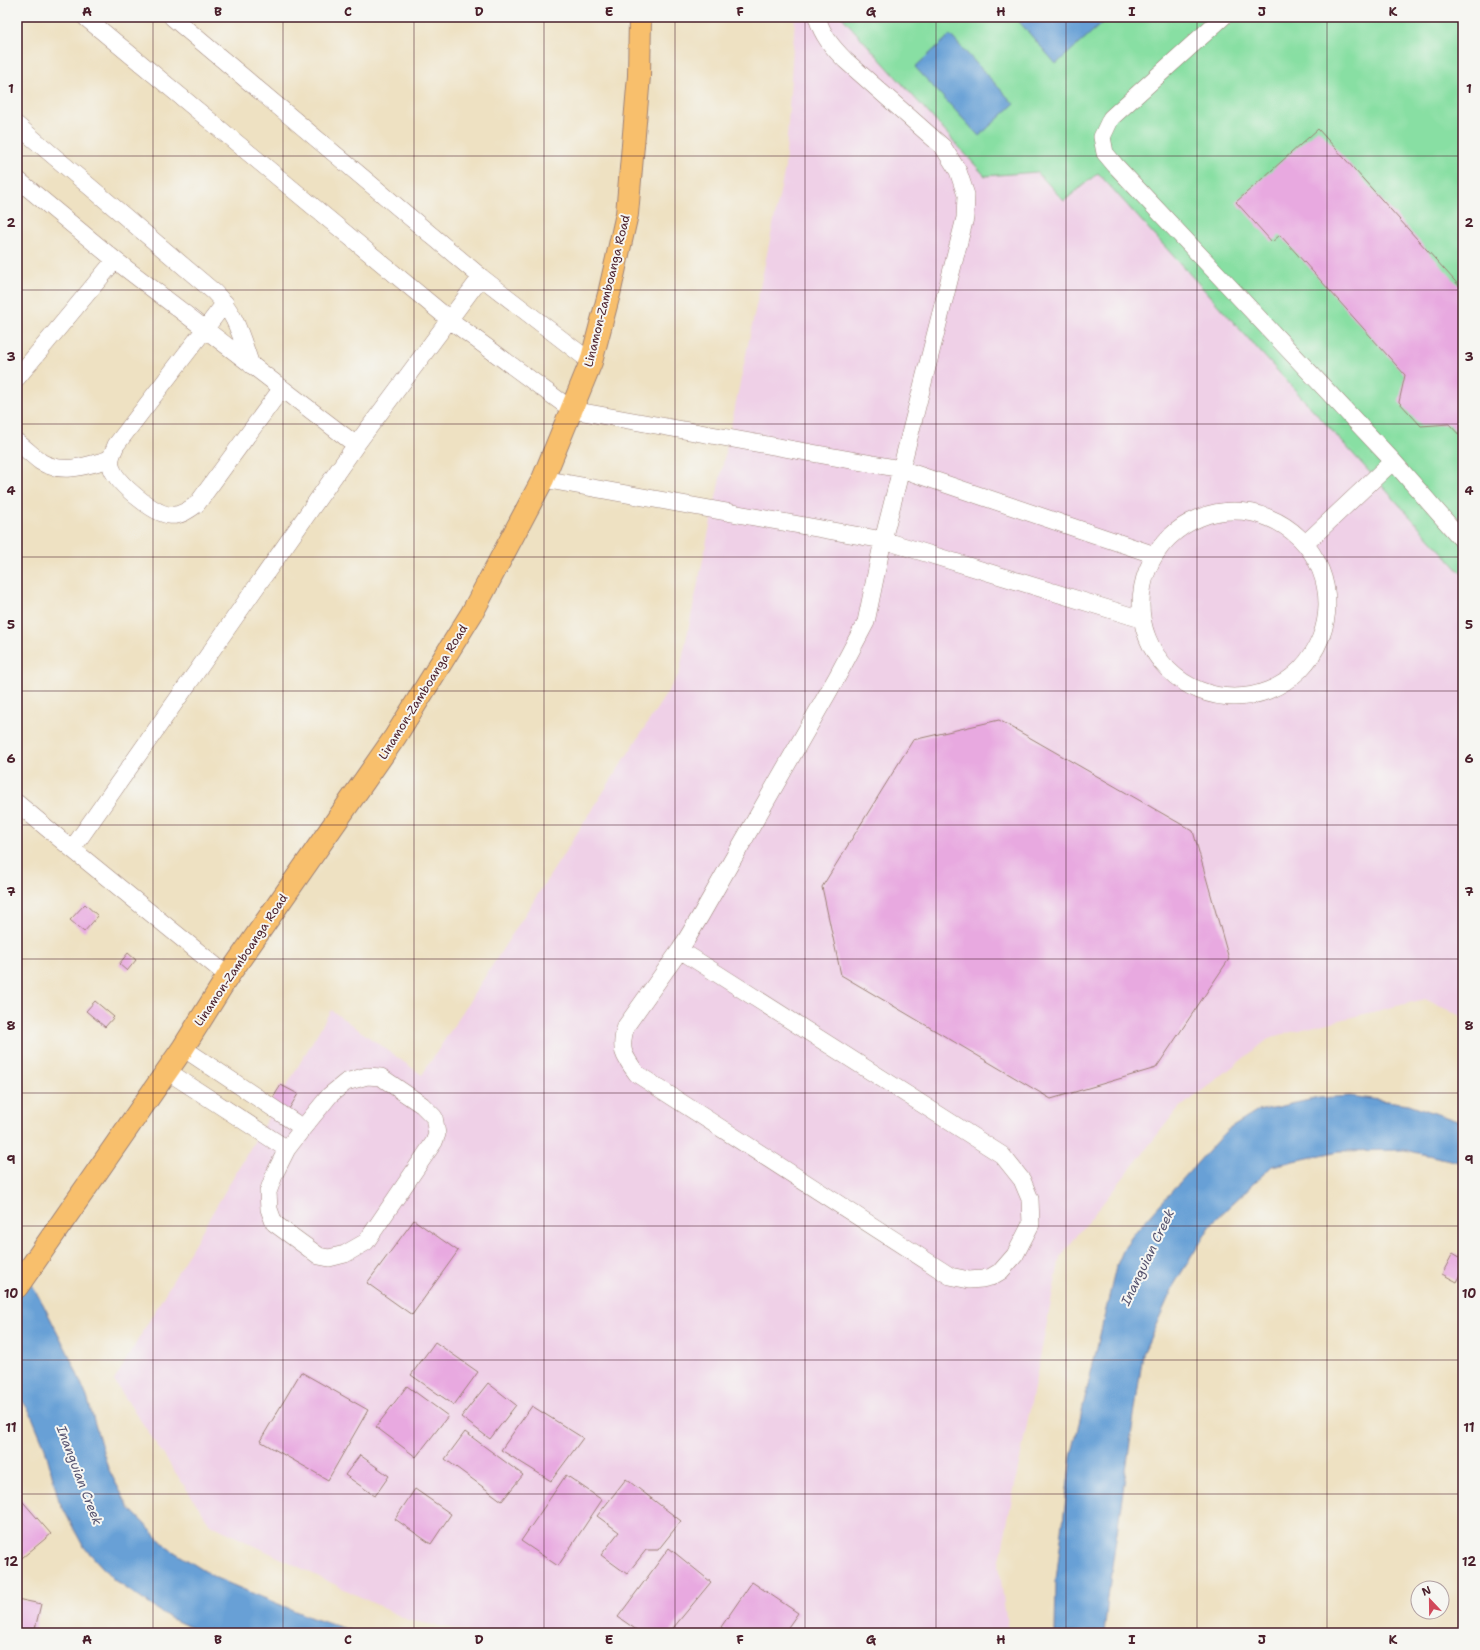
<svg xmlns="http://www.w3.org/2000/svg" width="1480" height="1650" font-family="'Shantell Sans',sans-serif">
	<rect width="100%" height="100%" fill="#f6f6f2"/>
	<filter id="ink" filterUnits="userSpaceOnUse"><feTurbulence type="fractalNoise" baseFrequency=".025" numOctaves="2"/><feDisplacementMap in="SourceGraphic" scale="8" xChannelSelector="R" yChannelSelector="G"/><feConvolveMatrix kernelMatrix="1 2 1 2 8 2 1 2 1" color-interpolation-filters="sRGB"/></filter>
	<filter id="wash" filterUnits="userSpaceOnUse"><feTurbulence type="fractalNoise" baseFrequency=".012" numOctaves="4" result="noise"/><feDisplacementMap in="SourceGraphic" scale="16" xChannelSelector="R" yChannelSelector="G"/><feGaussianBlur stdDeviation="0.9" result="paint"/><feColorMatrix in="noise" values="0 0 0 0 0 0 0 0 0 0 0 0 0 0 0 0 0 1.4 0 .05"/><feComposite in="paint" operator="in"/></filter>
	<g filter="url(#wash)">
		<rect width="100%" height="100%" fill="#eee1c2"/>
		<path fill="#efd0e7" d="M795,17h668v1000l-38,-18 -154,38 -94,73 -117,147 -61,308 9,68h-533l-67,-13 -198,-96 -96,-143 217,-371 91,65 257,-401 106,-506z"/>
		<path fill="#88dfa3" stroke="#697f67" d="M842,17h621v558l-365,-402 -34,28 -27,-29 -52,4z"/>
		<path fill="#68a0d6" stroke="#596080" d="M1015,17h94l-53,47z
			M950,35l64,69 -35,32 -64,-69z
			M1350,1096l59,8 54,19v40l-58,-13 -66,1 -67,15 -59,56 -38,61 -32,71 -32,219 -7,60h-49l1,-53 15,-123 45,-190 9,-21 11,-15 90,-100 32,-20 61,-13z
			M17,1260l26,44 26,51 18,42 21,71 21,40 39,40 48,30 96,40 47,15h-156l-33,-15 -56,-38 -31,-34 -24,-45 -14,-53 -15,-36 -13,-19z"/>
		<g id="blocks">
			<path fill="#e8a9e0" d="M1318,129l145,161v149l-14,-15 -28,2 -22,-24 6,-27 -125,-140 -8,7 -36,-40z
				M999,720l194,111 36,128 -73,109 -105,31 -210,-124 -19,-88 91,-147z
				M85,904l13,12 -14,16 -14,-12z
				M128,953l8,7 -9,11 -8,-7z
				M95,1001l19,16 -9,10 -19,-16z
				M281,1085l17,9 -12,20 -17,-10z
				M414,1220l44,31 -46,64 -45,-32z
				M1453,1253l10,6v12l-6,11 -15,-8z
				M435,1342l43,30 -24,33 -43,-30z
				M301,1372l67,38 -40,70 -68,-39z
				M488,1383l28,22 -26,34 -29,-22z
				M407,1386l41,30 -32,41 -40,-30z
				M532,1406l51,32 -32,43 -50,-31z
				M465,1432l58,43 -21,26 -57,-42z
				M360,1455l29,21 -14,20 -30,-21z
				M566,1475l36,25 -44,66 -37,-25z
				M626,1479l55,42 -23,29h-12l-19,24 -26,-19 18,-23 -22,-16z
				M415,1489l36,25 -20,30 -36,-25z
				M17,1495l34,39 -34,28z
				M669,1548l42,34 -42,51h-28l-23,-16z
				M752,1582l46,31 -14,20h-55l-8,-6z
				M17,1599l24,5 -7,29h-17z"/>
		</g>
	</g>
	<g filter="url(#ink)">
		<use href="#blocks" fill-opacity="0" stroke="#9c8076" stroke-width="1"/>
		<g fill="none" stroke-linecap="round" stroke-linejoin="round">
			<defs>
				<path id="service" d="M85,17l365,303 122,90 329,59 254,86
					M172,17l309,260 110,85
					M1223,17l-112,101 -9,19 3,16 10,12 278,296 70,80
					M17,125l197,167c22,21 27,45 37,73
					M17,179l98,81 241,185
					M225,303l-109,142c-3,8 -8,15 -4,24 6,15 41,44 57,46 10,2 20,-5 28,-11l85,-116
					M17,378l98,-118
					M17,442c8,6 16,14 24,20 22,13 47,3 69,-3
					M543,479l340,61 258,79
					M1141 604a93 93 0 1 1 186 0a93 93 0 1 1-186 0Z
					M1306,543l87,-82
					M17,803l55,46 156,127
					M72,849l284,-404 125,-168
					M680,950l322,205 20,25 8,19 1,25 -16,31 -14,16 -10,6 -9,2 -13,1 -19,-4 -313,-202c-14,-19 -18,-25 -11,-48l54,-76 21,-35 136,-238 29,-55 17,-82 82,-322 1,-23 -8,-24 -15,-24 -98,-87c-13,-13 -23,-25 -28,-43
					M183,1048l120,80
					M167,1071l120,78
					M367,1076l14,1 41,28 12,12 3,17 -3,8 -68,100 -21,12 -16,4 -10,-2 -45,-33 -5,-14 -1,-17 7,-19 12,-24 16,-21 27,-33 16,-13z"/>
				<path id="trunk" d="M17,1287l166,-239 45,-72 167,-239 77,-124 71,-134 48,-117 18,-68 18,-80 12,-138 1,-59"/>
			</defs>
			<use href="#service" stroke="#9c8076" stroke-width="18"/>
			<use href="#trunk" stroke="#9c8076" stroke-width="24"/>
			<use href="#service" stroke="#fff" stroke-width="17"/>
			<use href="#trunk" stroke="#f8bf6c" stroke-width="22"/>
		</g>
	</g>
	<path fill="none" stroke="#4a1f2b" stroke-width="1" stroke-opacity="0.55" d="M153,17v1616M283,17v1616M414,17v1616M544,17v1616M675,17v1616M805,17v1616M936,17v1616M1066,17v1616M1197,17v1616M1327,17v1616M17,156h1446M17,290h1446M17,424h1446M17,557h1446M17,691h1446M17,825h1446M17,959h1446M17,1093h1446M17,1226h1446M17,1360h1446M17,1494h1446"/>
	<g text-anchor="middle" stroke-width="4" stroke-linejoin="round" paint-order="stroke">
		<g font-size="12" fill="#4a1f2b" stroke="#f6f6f2">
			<text transform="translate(607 291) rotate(-76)" y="4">Linamon-Zamboanga Road</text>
			<text transform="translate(423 692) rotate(-58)" y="4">Linamon-Zamboanga Road</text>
			<text transform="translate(241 960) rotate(-56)" y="4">Linamon-Zamboanga Road</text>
		</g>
		<g font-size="13" font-style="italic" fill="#56536f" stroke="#f6f6f2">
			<text transform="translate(1147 1257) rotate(-64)" y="5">Inanguian Creek</text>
			<text transform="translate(80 1475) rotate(69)" y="5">Inanguian Creek</text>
		</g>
	</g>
	<rect width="1480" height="1650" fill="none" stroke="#f6f6f2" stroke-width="44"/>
	<g transform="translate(1430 1600) rotate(338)"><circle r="19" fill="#f6f6f2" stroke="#b1a0a2"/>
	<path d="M0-3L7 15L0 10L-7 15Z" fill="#d1495b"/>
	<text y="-6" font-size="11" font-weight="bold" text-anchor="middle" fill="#4a1f2b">N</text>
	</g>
	<rect x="22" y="22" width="1436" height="1606" fill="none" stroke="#4a1f2b" stroke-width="1.5"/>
	<g font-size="13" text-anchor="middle" font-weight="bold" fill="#4a1f2b">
		<text x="87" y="16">A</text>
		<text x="218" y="16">B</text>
		<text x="348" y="16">C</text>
		<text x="479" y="16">D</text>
		<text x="609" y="16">E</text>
		<text x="740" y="16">F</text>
		<text x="871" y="16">G</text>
		<text x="1001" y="16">H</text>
		<text x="1132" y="16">I</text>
		<text x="1262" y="16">J</text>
		<text x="1393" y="16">K</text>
		<text x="11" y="93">1</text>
		<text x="1469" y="93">1</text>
		<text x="11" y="227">2</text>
		<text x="1469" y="227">2</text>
		<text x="11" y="361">3</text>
		<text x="1469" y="361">3</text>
		<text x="11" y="495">4</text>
		<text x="1469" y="495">4</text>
		<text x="11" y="629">5</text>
		<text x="1469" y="629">5</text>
		<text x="11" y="763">6</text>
		<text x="1469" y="763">6</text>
		<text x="11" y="896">7</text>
		<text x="1469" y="896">7</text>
		<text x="11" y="1030">8</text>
		<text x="1469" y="1030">8</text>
		<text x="11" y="1164">9</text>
		<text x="1469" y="1164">9</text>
		<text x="11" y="1298">10</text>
		<text x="1469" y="1298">10</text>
		<text x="11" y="1432">11</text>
		<text x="1469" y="1432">11</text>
		<text x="11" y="1566">12</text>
		<text x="1469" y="1566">12</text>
		<text x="87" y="1644">A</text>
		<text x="218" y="1644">B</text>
		<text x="348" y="1644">C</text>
		<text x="479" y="1644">D</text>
		<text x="609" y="1644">E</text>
		<text x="740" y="1644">F</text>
		<text x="871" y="1644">G</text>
		<text x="1001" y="1644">H</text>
		<text x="1132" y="1644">I</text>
		<text x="1262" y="1644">J</text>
		<text x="1393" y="1644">K</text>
	</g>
</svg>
